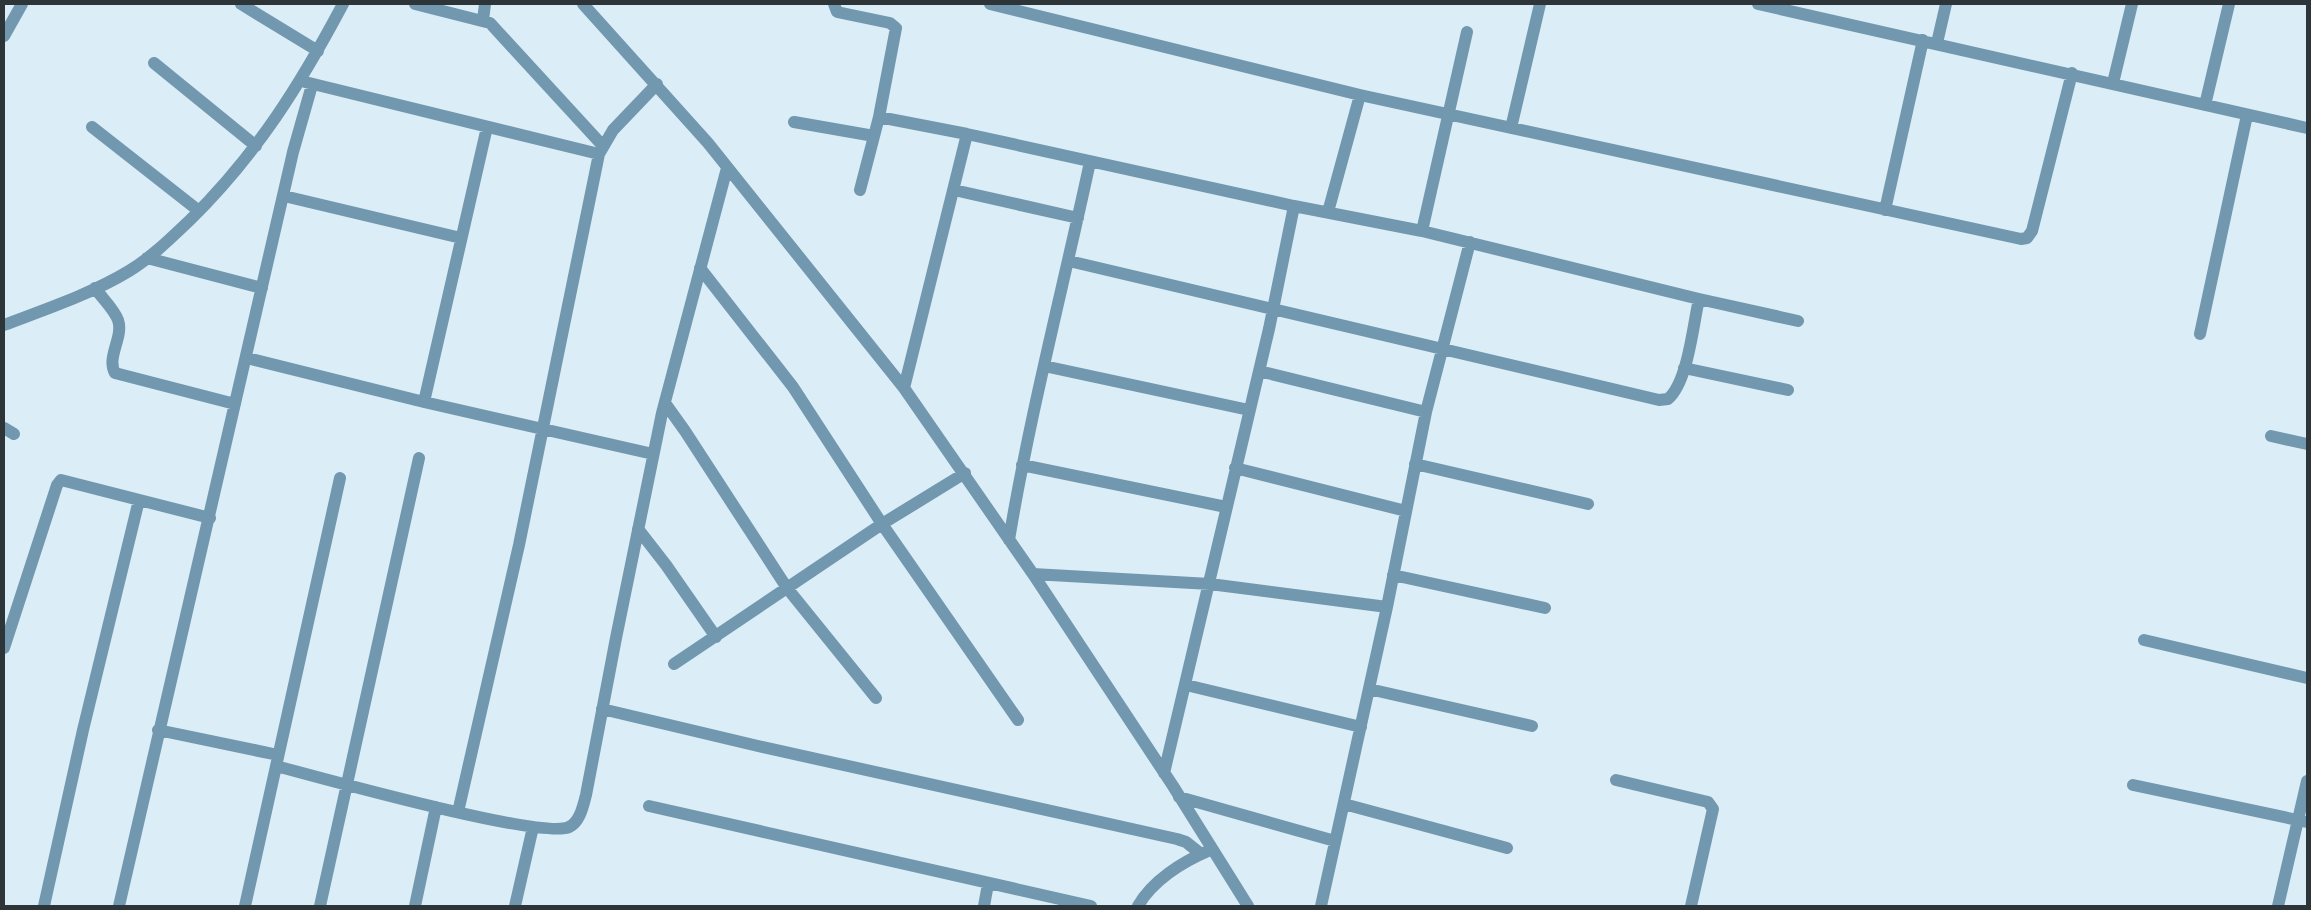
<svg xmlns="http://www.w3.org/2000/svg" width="2311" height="910" font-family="Mulish,sans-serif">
	<rect width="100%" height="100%" fill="#dbedf7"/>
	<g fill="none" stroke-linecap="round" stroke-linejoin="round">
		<path stroke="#7198ae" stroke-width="12" d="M241,4l77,47
			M415,4l75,19 113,123
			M583,4l125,139 196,245 129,186 140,212 75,120
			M834,4l3,8 53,11 6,5 -17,89 -19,73
			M990,4l370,91 661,144 6,-1 5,-7 40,-158
			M1758,4l549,124
			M483,20l2,-16
			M4,36l18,-32
			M1937,43l9,-39
			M154,63l102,83
			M305,82l294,72
			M2113,83l19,-79
			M2205,105l24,-101
			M879,117l88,17 327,72 128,25 277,68 99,22
			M794,122l80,14
			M92,127l107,84
			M1511,128l29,-124
			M954,190l124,28
			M284,196l177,42
			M1885,210l38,-170
			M1328,212l32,-117
			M1422,231l45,-199
			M147,258l115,30
			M1069,261l590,139 9,-1c20,-17 25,-74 31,-100
			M700,268l93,119 89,137 136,196
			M95,288c7,10 19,21 23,32 6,17 -12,37 -3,53l120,31
			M4,325c42,-16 87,-31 125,-54 23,-14 42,-33 61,-51 67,-66 110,-135 153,-216
			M2200,334l47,-219
			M247,358l177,44 229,52
			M1044,366l205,44
			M1684,368l104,22
			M1259,371l167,41
			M904,388l63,-254
			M424,402l63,-275
			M665,403l20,28 102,157 89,110
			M4,428l10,6
			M2271,436l36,8
			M1415,464l173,40
			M1022,465l204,42
			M1235,468l171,43
			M638,529l28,36 50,72
			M1009,540c21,-127 54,-252 81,-378
			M1033,574l177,10 177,23
			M1393,575l152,33
			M2144,640l163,38
			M4,648l53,-163 4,-5 149,38
			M674,664l208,-140 83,-51
			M1186,685l175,42
			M1369,689l163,37
			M602,709l156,37 419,93 9,3 15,12
			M158,730l120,25
			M276,766c42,11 266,74 293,61 11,-5 14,-21 17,-32l30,-157 46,-225 65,-245
			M1164,773l105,-444 25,-123
			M1616,780l92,22 5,7 -22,97
			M2133,785l174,37
			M1179,797l156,44
			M1344,804l163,44
			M649,806l442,100
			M458,812l61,-267 80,-391 14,-24 44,-46
			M44,906l39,-176 56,-230
			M119,906l174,-754 19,-67
			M245,906l95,-428
			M320,906l99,-448
			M415,906l21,-99
			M515,906l18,-79
			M984,906l4,-22
			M1138,906c14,-25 44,-44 70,-55
			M1321,906l66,-299 39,-195 44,-170
			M2278,906l29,-125"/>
	</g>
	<rect width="2311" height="910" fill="none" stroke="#2e3539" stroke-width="10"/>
</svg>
